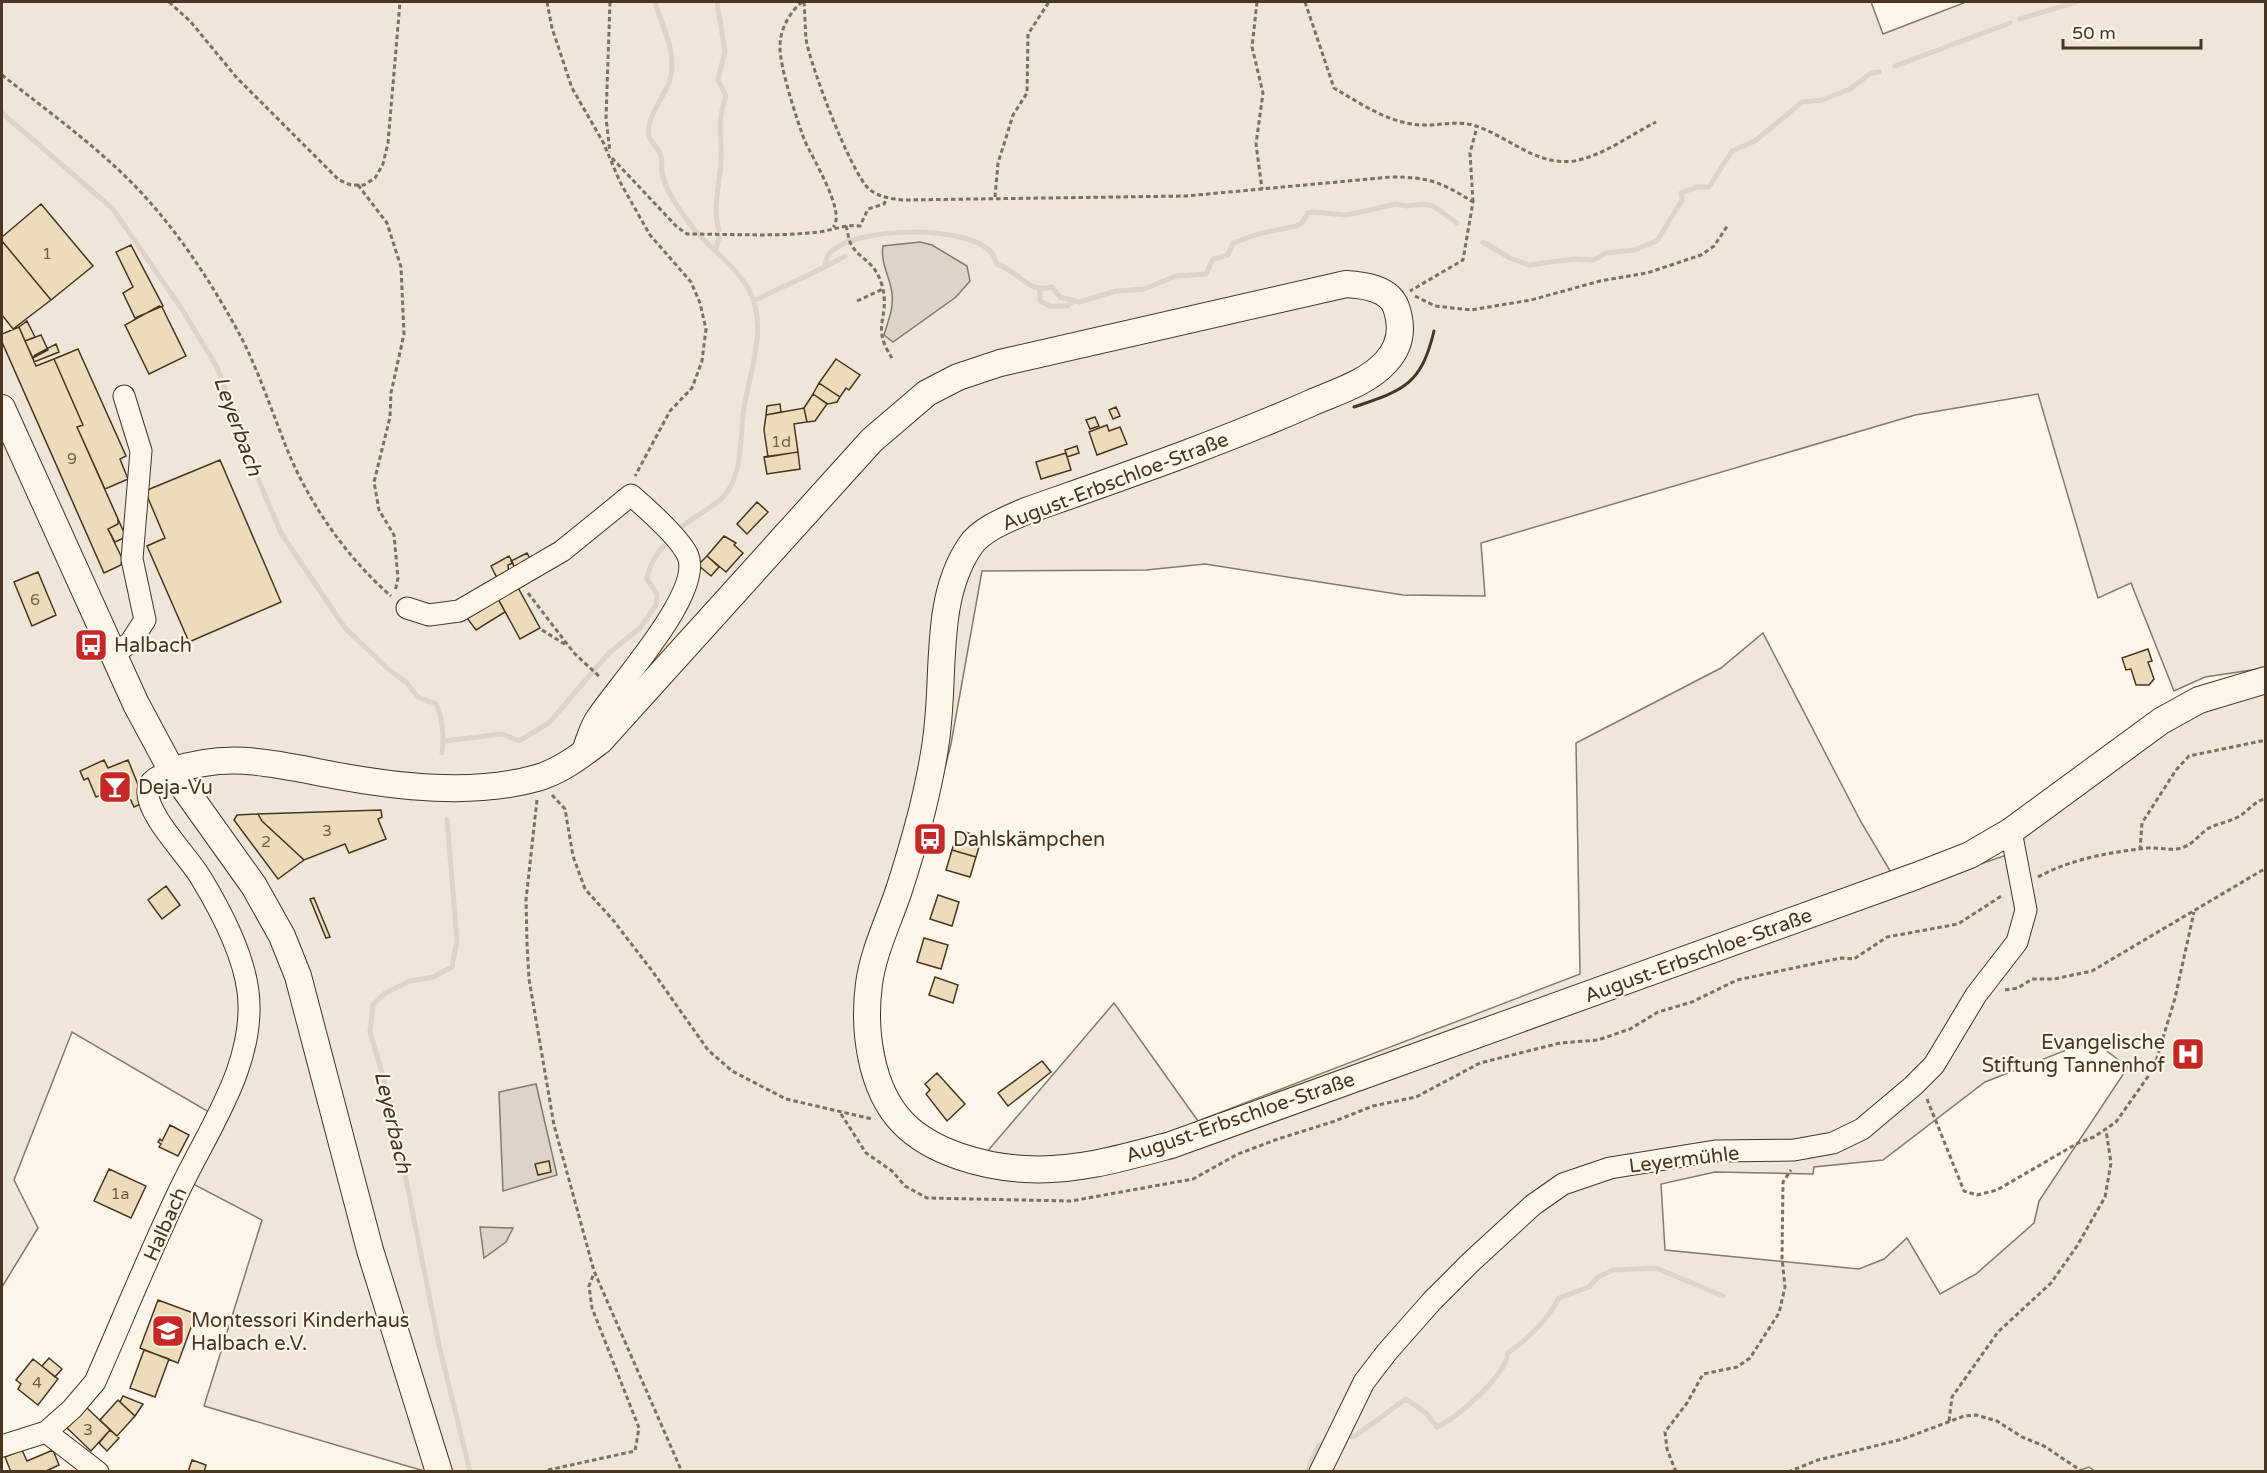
<svg xmlns="http://www.w3.org/2000/svg" width="2267" height="1473" font-family="'Varela Round',sans-serif">
	<rect width="100%" height="100%" fill="#fbf6e9"/>
	<path fill="#ede6d9" stroke="#887966" stroke-width="1.5" fill-rule="evenodd" d="M2,2h1869l12,32 83,-32h299v666l-60,9 -31,14 -43,-108 -33,15 -60,-204 -123,21 -434,128 4,53 -82,-1 -198,-31 -59,6 -164,1 -31,173 -23,90 -40,109 -12,69 12,64 11,25 20,20 30,20 37,12 128,-150 84,118 382,-147 -4,-231 145,-75 42,-35 98,189 41,69 119,-41 -2,-13 141,-103 52,-27 53,-17v781l-169,1 -7,-5 -14,5 -1651,-1 -220,-65 58,-186 -69,-36 28,-65 -149,-87 -58,148 24,48 -36,59zM2092,1040l36,27 -89,134 -5,22 -58,51 -36,20 -33,-56 -23,21 -25,10 -194,-19 -4,-66 54,-12 98,2 1,-7 69,-7 102,-78z"/>
	<path fill="#dcd4c6" stroke="#887966" stroke-width="1.5" d="M920,242l12,3 35,21 3,15 -14,16 -63,45 -9,-7c4,-14 10,-27 8,-42 -2,-16 -12,-31 -9,-47z
		M536,1084l21,91 -54,16 -4,-99z
		M480,1227l33,1 -7,14 -22,16z"/>
	<g fill="none" stroke-linecap="round" stroke-linejoin="round">
		<path stroke="#dcd4c6" stroke-width="5" d="M655,2c7,25 23,51 15,78 -5,16 -28,43 -20,59 3,5 8,9 10,15 3,6 1,12 2,18 3,18 17,37 28,52 17,23 43,39 58,64 21,37 2,82 -4,120 -4,26 -1,68 -20,88 -12,13 -33,21 -47,35
			M717,2l8,49 -7,29 8,16c-10,30 -4,37 -5,65 -1,23 -9,47 -2,69
			M2020,19l56,-17
			M1895,66l115,-43
			M2,113l111,96 70,102 34,56 34,95 30,71 64,95 43,41 19,14 11,14 18,7c7,14 8,35 6,49
			M1483,242l27,16 19,7 45,-6 19,1 13,-7 28,-3 23,-9 25,-41 -1,-7 16,-6h12l23,-36 23,-10 47,-39 20,-2 28,-11 21,-16 8,-1
			M715,251l4,-13
			M825,267l20,-11
			M1040,290v11l10,5h17l5,-4
			M753,301l72,-34c1,-4 1,-9 4,-13 23,-28 139,-30 163,-1 2,3 3,8 6,12 23,7 29,29 54,22l8,10 19,5 37,-11 28,-2 32,-13 30,-2 7,-15 15,-4 5,-12 25,-9 38,-8 6,-3 6,-10 5,-1 34,3 49,-11 11,2 17,-2 9,2 24,17
			M444,741l58,-7 17,7 30,-18 60,-70 32,-26 15,-22 1,-11 -10,-15c3,-18 12,-28 24,-41
			M447,819l10,122 -5,26 -19,10 -23,4 -25,12 -12,12 -3,27 21,72 48,241 31,127
			M1347,1437l8,-1 51,-37 20,14 11,14c21,-10 69,-51 71,-74 21,-15 39,-32 51,-55l30,-11 9,-10 15,-7 43,-2 67,28
			M1307,1472l11,-26 5,-3"/>
	</g>
	<path fill="#ecdcbc" stroke="#4a3520" stroke-width="1.5" d="M41,204l52,62 -42,34 -49,-59v-4z
		M2,241l49,59 -38,29 -11,-14z
		M131,245l32,61 -28,12 -12,-25 10,-6 -17,-35z
		M159,306l3,1 24,49 -37,18 -24,-49z
		M27,321l8,16 -10,4 -6,-14z
		M19,327l17,39 18,-7 29,66 -6,2 41,92v5l-10,5 14,29 -1,7 -17,8 -102,-231v-8z
		M41,335l7,15 -15,8 -8,-17z
		M56,344l3,8 -25,10 -1,-4 2,-3z
		M78,349l48,107 -6,3 8,20 -23,10 -28,-62 6,-2 -29,-66z
		M836,359l24,16 -11,15 -3,-2 -6,9 -21,-14z
		M819,383l21,14 -3,5 -9,2 -15,-10z
		M813,394l14,10 -12,17 -8,1 -3,-14z
		M780,404l1,8 -15,3 1,-9z
		M1116,407l4,9 -7,3 -4,-9z
		M804,408l3,14 -13,2 4,28 -30,5 -4,-27 2,-15z
		M1095,417l4,9 -9,3 -4,-9z
		M1107,425l2,6 11,-4 7,17 -30,11 -8,-23z
		M1077,446l2,7 -12,4 -2,-7z
		M798,452l2,17 -33,5 -3,-17z
		M1066,453l5,17 -30,9 -5,-17z
		M220,460l61,142 -92,40 -42,-96 18,-8 -20,-47z
		M757,502l11,10 -21,22 -10,-10z
		M118,519l8,18 -11,5 -7,-13 10,-5z
		M724,536l12,7 -2,2 9,8 -17,19 -19,-16z
		M527,553l6,11 -15,9 -7,-12z
		M509,556l4,7 -5,2 1,9 -11,6 -7,-14z
		M707,556l12,11 -8,9 -13,-11z
		M38,572l18,43 -24,11 -18,-44z
		M516,584l24,44 -20,11 -24,-44z
		M497,597l8,15 -29,18 -9,-12z
		M2148,649l4,12 -4,1 6,17 -5,6h-13l-5,-16 -5,1 -4,-12z
		M104,760l4,8 20,-8 17,42 -11,5 -6,-13 -21,8 -3,-8 -8,3 -8,-19 -4,2 -4,-9z
		M381,810l1,7 -4,2 8,20 -37,14 -4,-9 -41,16 -42,-39 -4,-7z
		M258,814l4,7 42,39 -26,19 -44,-59 3,-5z
		M958,830l24,7 -6,20 -24,-7z
		M952,850l24,7 -6,20 -24,-7z
		M166,886l14,19 -18,14 -14,-19z
		M938,895l21,7 -7,24 -22,-7z
		M314,898l16,39 -4,1 -16,-39z
		M924,938l24,7 -7,24 -24,-7z
		M935,977l23,8 -5,18 -24,-8z
		M1042,1061l9,11 -43,34 -10,-13z
		M937,1073l28,31 -18,17 -21,-27 4,-4 -5,-6z
		M170,1125l19,10 -11,21 -19,-9 2,-3 -3,-2 2,-3 2,2z
		M549,1161l2,11 -13,3 -3,-11z
		M109,1169l37,17 -15,32 -37,-17z
		M158,1300l38,14 -18,49 -38,-15z
		M144,1350l25,9 -14,38 -25,-9z
		M49,1358l13,11 -7,8 -13,-11z
		M33,1359l25,20 -20,26 -20,-16 3,-5 -5,-4z
		M123,1396l20,8 -8,12 -15,-14z
		M118,1400l17,16 -18,20 -17,-16z
		M86,1407l24,23 -19,21 -24,-23z
		M110,1430l9,8 -12,13 -8,-8z
		M22,1450l5,11 26,-11 6,15 -15,7h-33l-6,-15z
		M192,1460l14,5 -2,7h-16z"/>
	<g fill="none" stroke-linecap="round" stroke-linejoin="round">
		<defs>
			<path id="minor" d="M407,608l22,7 30,-4 103,-60 69,-56c15,13 50,44 57,61 15,37 -70,129 -91,161 -8,11 -11,26 -16,38
				M112,654l18,-11 15,-23 -13,-61 9,-108 -17,-55
				M46,1432l52,40
				M2,1446l44,-14 26,-23 23,-27c28,-64 54,-128 84,-191 29,-62 78,-128 69,-200 -5,-38 -27,-80 -47,-113 -12,-21 -56,-64 -53,-88 1,-12 15,-15 24,-19
				M1320,1472l44,-90 23,-30 45,-51 40,-40 61,-56 30,-21 47,-16 105,-17 79,-1 39,-7 29,-14 51,-43 21,-21 42,-70 41,-53 9,-32 -15,-79"/>
			<path id="major" d="M2,408l134,296 36,67 82,115 28,50 16,40 72,274 69,222
				M172,771c58,-20 103,-7 161,4 64,12 140,21 204,3 24,-7 43,-22 63,-37l272,-301 55,-47 31,-16 42,-14 346,-79c17,1 43,4 50,23 7,20 5,39 -10,55 -19,21 -50,30 -75,41 -93,41 -189,74 -285,108 -18,8 -45,18 -56,35 -34,50 -26,118 -32,176 -2,29 -9,60 -16,89 -7,27 -15,55 -24,82 -10,29 -25,60 -29,91 -6,45 1,105 34,139 29,30 82,44 122,46 50,3 98,-11 146,-24l745,-269 54,-21 41,-24 150,-110 38,-21 67,-20"/>
		</defs>
		<use href="#minor" stroke="#4a3520" stroke-width="23"/>
		<use href="#major" stroke="#4a3520" stroke-width="28"/>
		<path stroke="#7f6f5c" stroke-width="3" stroke-dasharray="4.5 3" stroke-linecap="butt" d="M169,2l21,19 47,57 102,102 12,5h13l11,-7 8,-14 5,-21 12,-141
			M547,2l5,26 20,60 31,54 17,40 30,53 41,47 9,21 6,26 -4,32 -10,27 -22,23 -35,65
			M610,2l-4,116 4,34
			M802,2c-12,10 -22,27 -22,44 -1,19 17,74 24,93 7,17 43,74 29,88
			M804,2c1,12 1,25 2,37 4,26 45,134 63,150 9,8 23,10 35,11l282,-4 205,-19c38,0 50,5 82,25l-10,58 -53,31
			M1257,2l-5,45 11,46 -7,51 6,45
			M1305,2l29,86c24,14 50,32 78,36 21,4 43,-5 64,2 33,11 60,40 98,35 29,-5 56,-26 82,-39
			M2,75c44,35 92,69 132,110 42,43 78,98 107,152 19,37 32,78 48,117 22,52 59,105 102,142
			M612,158l65,69 10,7c44,0 89,3 132,-2 14,-2 27,-8 41,-6l8,-17 16,-5 3,-6
			M358,185l29,38 14,44 3,67 -13,59 -1,24 -16,65 5,28 15,25 4,43 -3,14
			M995,197l3,-34 6,-19 9,-29 14,-22 1,-59 21,-32
			M1473,202l-3,-49 7,-26
			M846,226c2,5 2,13 5,18 9,17 23,15 31,41 9,33 -12,40 10,73
			M1415,296l20,10 36,4 60,-10 69,-19 47,-8 54,-18 13,-9 14,-21
			M857,301l26,-12
			M528,593l46,60 27,25
			M542,630l24,15
			M552,795l13,14 8,47 12,33 28,31 40,52 55,78 24,21 54,28 86,20
			M537,800l-11,100 1,43 2,36 25,146 40,146 88,201
			M2140,850l2,-27 34,-53 13,-14 77,-16
			M2038,877c33,-18 72,-25 110,-29 12,-1 24,4 36,-1 10,-4 14,-11 22,-17 8,-6 20,-7 30,-12 11,-5 17,-16 30,-20
			M2005,990l13,-2 14,-9h22l38,-8 174,-103
			M1927,1099l37,92 13,4 20,-5 81,-47 16,-6 22,-15 38,-54 21,-70 19,-86
			M841,1114l25,39 26,18 13,15 22,12 144,3 122,-22 45,-25 40,-15 57,-18 38,-15 43,-9 64,-34 80,-20 38,-3 32,-11 28,-17 34,-10 45,-22 104,-22 13,1 33,-22 71,-13 45,-29
			M1949,1421l3,-24 46,-65 53,-49 26,-37 28,-49 6,-34 -5,-33
			M548,1470l87,-19 4,-23 -47,-120 -3,-22 5,-13
			M1676,1472l-9,-23 -2,-17 22,-29 16,-29 34,-7 13,-9 29,-45 6,-26 -3,-29 1,-76 8,-12
			M1788,1472l30,-12 85,-21 61,-23 12,-1 21,6 25,16 22,9 39,26"/>
		<use href="#minor" stroke="#fbf6e9" stroke-width="21"/>
		<use href="#major" stroke="#fbf6e9" stroke-width="26"/>
		<path stroke="#4a3520" stroke-width="3" d="M1354,407c50,-17 67,-22 80,-76"/>
	</g>
	<defs>
		<symbol id="bus-square" viewBox="-11 -11 22 22"><rect x="-9" y="-9" width="18" height="18" rx="4" fill="#c62828" stroke="#fbf6e9"/><path d="M-5-6H5V4H4V6H2V4H-2V6H-4V4H-5ZM-3.5-4V0h7V-4ZM-3.5 1.2v1.5H-2V1.2ZM2 1.2v1.5H3.5V1.2Z" fill="#fff"/></symbol>
		<symbol id="bar-square" viewBox="-11 -11 22 22"><rect x="-9" y="-9" width="18" height="18" rx="4" fill="#c62828" stroke="#fbf6e9"/><path d="M-6-5H6L.8 .8V4.5H3.5V6h-7V4.5H-.8V.8Z" fill="#fff"/></symbol>
		<symbol id="hospital-square" viewBox="-11 -11 22 22"><rect x="-9" y="-9" width="18" height="18" rx="4" fill="#c62828" stroke="#fbf6e9"/><path d="M-5-5h3v3.5h4V-5h3V5h-3V1.5h-4V5h-3Z" fill="#fff"/></symbol>
		<symbol id="school-square" viewBox="-11 -11 22 22"><rect x="-9" y="-9" width="18" height="18" rx="4" fill="#c62828" stroke="#fbf6e9"/><path d="M0-5L7-2L0 1L-7-2ZM-4 1L0 2.5L4 1V4Q0 6-4 4Z" fill="#fff"/></symbol>
	</defs>
	<g fill-rule="evenodd">
		<use href="#bus-square" x="72" y="626" width="38" height="38"/>
		<use href="#bar-square" x="96" y="768" width="38" height="38"/>
		<use href="#bus-square" x="911" y="820" width="38" height="38"/>
		<use href="#hospital-square" x="2169" y="1035" width="38" height="38"/>
		<use href="#school-square" x="149" y="1312" width="38" height="38"/>
	</g>
	<g text-anchor="middle" stroke-width="4.5" stroke-linejoin="round" paint-order="stroke">
		<g font-size="16" fill="#725f47">
			<text x="47" y="259">1</text>
			<text x="781" y="447">1d</text>
			<text x="72" y="464">9</text>
			<text x="35" y="605">6</text>
			<text x="327" y="836">3</text>
			<text x="266" y="847">2</text>
			<text x="120" y="1199">1a</text>
			<text x="37" y="1388">4</text>
			<text x="88" y="1435">3</text>
		</g>
		<g font-size="20" fill="#4a3520" stroke="#fbf6e9">
			<text transform="translate(1115 481) rotate(-21)" y="7">August-Erbschloe-Straße</text>
			<text transform="translate(1698 955) rotate(-20)" y="7">August-Erbschloe-Straße</text>
			<text transform="translate(1240 1117) rotate(-19)" y="7">August-Erbschloe-Straße</text>
			<text transform="translate(1684 1159) rotate(-7)" y="7">Leyermühle</text>
			<text transform="translate(165 1224) rotate(-66)" y="7">Halbach</text>
		</g>
		<g font-size="20" fill="#4a3520" stroke="#fbf6e9" text-anchor="start">
			<text x="114" y="652">Halbach</text>
			<text x="138" y="794">Deja-Vu</text>
			<text x="953" y="846">Dahlskämpchen</text>
			<text x="2165" y="1049" text-anchor="end">Evangelische<tspan x="2165" dy="23">Stiftung Tannenhof</tspan></text>
			<text x="191" y="1327">Montessori Kinderhaus<tspan x="191" dy="23">Halbach e.V.</tspan></text>
		</g>
		<g font-size="21" font-style="italic" fill="#4a3520" stroke="#fbf6e9">
			<text transform="translate(238 426) rotate(70)" y="7">Leyerbach</text>
			<text transform="translate(393 1122) rotate(77)" y="7">Leyerbach</text>
		</g>
	</g>
	<rect width="2267" height="1473" fill="none" stroke="#4a3520" stroke-width="6"/>
	<path d="M2063 39v9h138v-9" fill="none" stroke="#4a3520" stroke-width="3"/>
	<text x="2072" y="39" font-size="18" fill="#4a3520" stroke="#fbf6e9" stroke-width="4.5" paint-order="stroke">50 m</text>
</svg>
